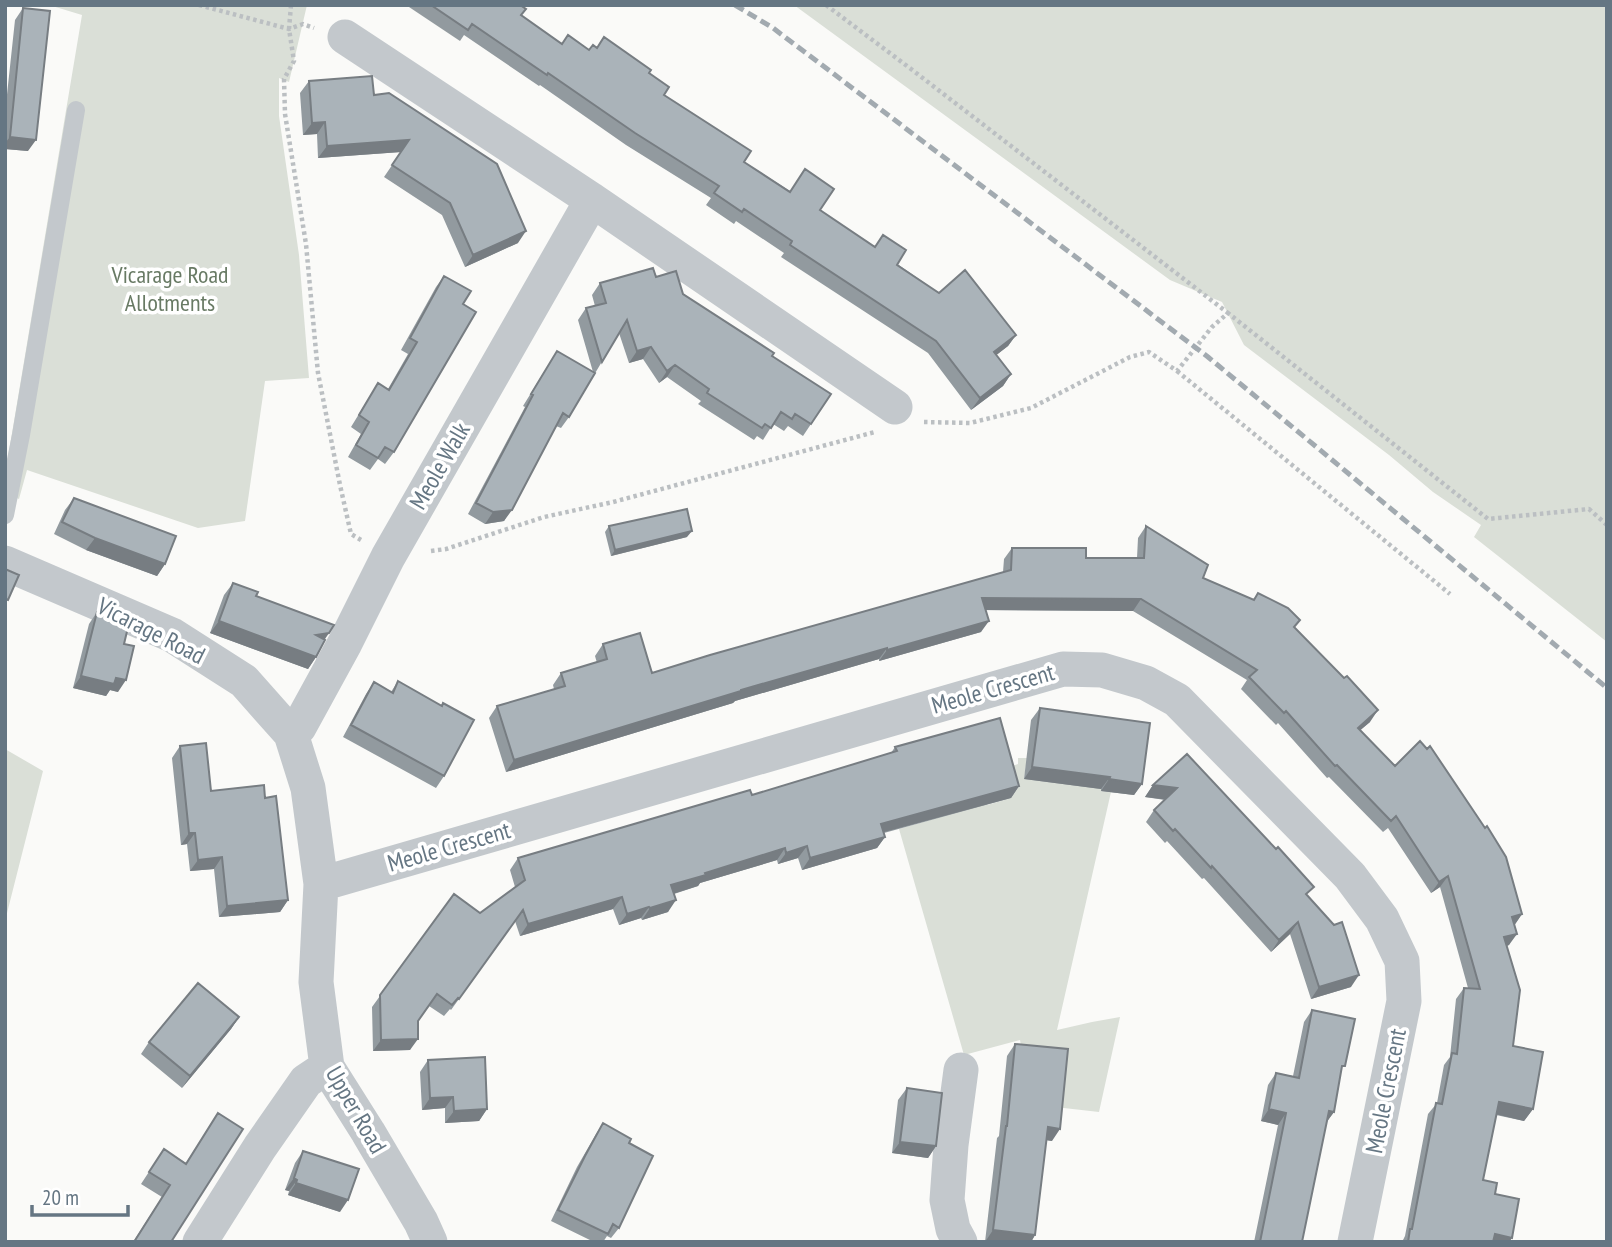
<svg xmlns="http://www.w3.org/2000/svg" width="1612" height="1247" font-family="'PT Sans Narrow',sans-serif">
	<rect width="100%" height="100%" fill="#fafaf8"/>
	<path fill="#dadfd7" d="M49,5h258l-18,77 -10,-4v38l20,139 10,123 -44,3 -20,140 -47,7 -171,-58 -8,29 -14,-6v-18l77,-460z
		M794,5h813v637l-133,-105 7,-12 -48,-33 -44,-37 -145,-110 -22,-43 -52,-22z
		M5,749l38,22 -38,150z
		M1018,758h9l-3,21 40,5 39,-13 -2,20 10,1 -54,238 35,-8 28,-5 -21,95 -44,-5 -32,-49 -3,-18 -56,15 -65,-226 55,-16 26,-33 7,25 24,-7 -8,-29 15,-5z"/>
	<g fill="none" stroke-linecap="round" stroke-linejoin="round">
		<path stroke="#bbbfc2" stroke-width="4.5" stroke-dasharray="3.5 3.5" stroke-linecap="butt" d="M199,5l90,24 14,-5 11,4
			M291,5l-2,24 5,32 -10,18 1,35 21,130 12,129 22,112 11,49 10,6
			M826,5l85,64 317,244
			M1177,371l273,223
			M924,422l46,1 61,-15 99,-51 19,-5 28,19 35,-44 16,-14 260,206 101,-10 18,16
			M431,551l15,-2 98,-32 69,-15 262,-70"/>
		<path stroke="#c3c8cc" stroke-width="18" d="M5,515l16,-80 55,-325"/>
		<path stroke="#c3c8cc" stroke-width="35" d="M345,37l247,163 303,207
			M5,563l167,72 72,46 47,53 17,54 13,96 -5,98 11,85 41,65 53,90 9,20
			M291,734l8,-7 46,-84 43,-86 204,-357
			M321,884l742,-215 39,1 44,13 31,17 173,176 32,43 20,42 2,40 -49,241
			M200,1242l60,-95 46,-66 21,-14
			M960,1242l-7,-13 -6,-29 4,-55 10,-75"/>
		<path stroke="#a2aab0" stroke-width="5" stroke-dasharray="10 5" stroke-linecap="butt" d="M735,5l38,23 435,329 399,331"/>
	</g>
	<path fill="#929a9f" d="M406,5h114l1,11 41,28 27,6 8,-2 52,25 15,22 80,67 76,48 119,83 77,42 -8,11 -12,9 15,19 -8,12 -32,24 -43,-57 -147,-96 3,-4 -48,-32 -2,3 -28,-19 5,-7 -85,-53 -86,-60 -1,1 -75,-51 -4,6z
		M23,8l5,143 -23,-2v-36l10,-93z
		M309,81l65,14 144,148 -53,24 -23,-52 -58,-38 17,-25 -83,6 -1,-24 -14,1 -3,-42z
		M444,276l19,28 -69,148 -9,12 -7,-5 -8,11 -22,-13 13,-23 -10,-7 27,-44 10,6 20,-35 -7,-4 35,-63z
		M656,277l27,17 89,62 39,68 -8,12 -15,-10 -4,5 -11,-7 -10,16 -6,-4 -3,4 -56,-36 3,-3 -34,-24 -8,6 -16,-24 -14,4 -10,-30 -50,84 -8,11 -5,-2 -52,95 -19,3 -17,-10 57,-107 -2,-1 34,-55 36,21 -15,-52 8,-12 9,-2 -3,-11 8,-12z
		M74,498l91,66 -8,12 -71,-26 -32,-16 11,-24z
		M609,526l78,11 -76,19 -6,-24z
		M1146,526l57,52 50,22 5,-7 37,35 75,94 -10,8 162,184 -8,11 -5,20 -2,1 6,100 20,63 -9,12 -28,-6 -13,65 12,14 17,44 -3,4h-107l3,-6 23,-122 9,-11 7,-38 6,-8 6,-58 8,-11h4l-28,-101 -9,6 -43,-65 -5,4 -54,-55 -2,1 -49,-55 -2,2 -35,-36 6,-9 -114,-69 -147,-1 -5,22 -102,29v-2l-144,42 -2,2 -227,69 -17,-54 8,-12 57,-17 -1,-4 8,-12 36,-10 -2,-7 8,-12 49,29 351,-101 1,-13 8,-11 74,10h51l1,-20z
		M233,583l23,13 69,44 -9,17 -8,12 -98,-36 14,-38z
		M97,612l27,32 -6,48 -8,-2 -4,6 -33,-8 16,-64z
		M398,681l46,95 -8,12 -93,-51 23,-43 8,-12 17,10z
		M1040,708l102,76 -8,11 -33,-4v-2l-77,-10 7,-59z
		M180,746l31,45 54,7 23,102 -8,12 -61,5 -5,-48 -24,2 -3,-27 -6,1 -9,-87z
		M895,747l124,39 -8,12 -127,35 1,4 -8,11 -75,22 -4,-12 -20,6 -1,-4 -77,23 -2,3 -24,8 -6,18 -26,8 -1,-2 -22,7 -6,-16 -93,27 -5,-15 -64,89 -1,-1 -6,7 -15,-10 -11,15 -8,29 -37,1 -1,-44 82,-113 26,19 35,-26 -5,-17 8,-12 234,-63 139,-42z
		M1153,785l155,111 43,91 -40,12 -21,-65 -19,18 -67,-74 -2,1 -35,-38 -2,2 -19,-21 8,-12 11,-10 -20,-3z
		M1312,1010l29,63 -7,39 -8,11 -24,119h-48l24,-117 -17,-4 7,-36 8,-12 17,3 11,-54z
		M239,1017l-8,12 -49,59 -41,-34 8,-12z
		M1015,1044l37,97 -6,-1 -11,95 -4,7h-46l12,-104 2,-2 8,-80z
		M428,1060l59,49 -8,12 -34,2v-15l-23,2 -2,-38z
		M907,1088l29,58 -8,12 -36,-5 6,-53z
		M218,1113l-47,129h-38l29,-45 -21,-13 23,-35 22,14z
		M603,1123l26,20 -10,85 -8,10 -4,-2 -4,6h-9l-43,-21 26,-54 19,-33z
		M303,1151l37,61 -52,-17 1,-4 -4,-1 10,-27z"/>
	<path fill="#777d82" d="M325,122l-8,12 -14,1 9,-12z
		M10,137l26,3 -8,11 -23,-2v-6z
		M409,140l-8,12 -83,6 9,-12z
		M526,231l-8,12 -53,24 8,-12z
		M1016,335l-8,11 -23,18 9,-12z
		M651,347l-8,12 -14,4 8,-12z
		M675,365l-8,12 -8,6 8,-12z
		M1011,374l-8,12 -32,24 9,-12z
		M512,510l-8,11 -19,3 8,-12z
		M692,531l-5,6 -76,19 4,-6z
		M95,538l70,26 -8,12 -71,-26z
		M982,598l159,1 -8,12 -159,-1z
		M219,621l97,36 -8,12 -98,-36z
		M989,621l-8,11 -102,29 8,-11z
		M329,633l-8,12 -5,-10z
		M887,648l-8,11 -144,42 -2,2 -227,69 8,-12 227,-70z
		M81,676l35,2 10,2 -8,12 -8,-2 -4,6 -33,-8z
		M1378,710l-8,12 -20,17 8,-11z
		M1032,767l78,10 -9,12 -77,-10z
		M1109,779l33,5 -8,11 -33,-4z
		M1153,785l24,3 -8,12 -24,-3z
		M1019,786l-8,12 -138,37 8,-11z
		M189,833h6l-8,11 -6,1z
		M885,837l-8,11 -75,22 8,-12z
		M807,846l-9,12 -20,6 8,-11z
		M785,848l-8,12 -77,23 -2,3 -35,11 8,-12 34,-12z
		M222,857l-8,12 -24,2 8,-11z
		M1448,876l-8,11 -9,6 8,-11z
		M622,897l-9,12 -93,27 8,-12z
		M288,900l-8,12 -61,5 8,-11z
		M676,900l-8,12 -26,8 8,-12z
		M649,907l-8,11 -22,7 8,-11z
		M1522,914l-8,12 -2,-9z
		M1298,922l-8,12 -19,18 8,-12z
		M1517,934l-8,11 -13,4 8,-12z
		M1359,975l-8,12 -40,12 8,-12z
		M239,1017l-8,12 -49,59 8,-12z
		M418,1039l-8,11 -37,1 8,-11z
		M453,1097l-8,11 -23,2 8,-12z
		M1499,1102l34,7 -9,12 -33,-8z
		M487,1109l-8,12 -34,2 9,-12z
		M1269,1109l17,4 -8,12 -17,-4z
		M1329,1111l5,1 -9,12z
		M1048,1127l12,2 -8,12 -13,-2z
		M900,1142l36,4 -8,12 -36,-5z
		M294,1178l3,2 -8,11 -4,-1z
		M296,1183l52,17 -8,12 -52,-17z
		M993,1230l42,5 -4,7h-46z
		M1495,1234l17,4 -3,4h-19z"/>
	<path fill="#aab3b9" stroke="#777d82" stroke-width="2" d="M431,5h89l6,4 -5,6 41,29 6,-9 21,15 4,-5 4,3 7,-11 47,33 -2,3 20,14 -5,8 87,56 -7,11 46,30 15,-23 29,20 -14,21 55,37 8,-12 23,15 -9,15 42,28 26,-23 51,65 -22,17 17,22 -31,24 -44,-57 -146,-96 2,-4 -48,-32 -2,3 -28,-19 5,-7 -84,-53 -87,-60 -1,2 -75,-51 -4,6z
		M23,8l27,3 -14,129 -26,-3z
		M372,76l2,19 15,-2 108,71 29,67 -53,24 -23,-52 -58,-38 17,-25 -82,6 -2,-24 -13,1 -3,-42z
		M653,268l3,9 20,-6 7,23 91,59 -2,3 59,38 -20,30 -16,-10 -3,5 -11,-7 -10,16 -6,-4 -3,4 -55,-35 2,-4 -34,-24 -8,6 -16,-24 -14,4 -10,-31 -25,42 -16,-54 20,-5 -6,-20z
		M444,276l27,15 -8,13 13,8 -82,140 -9,-5 -7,11 -22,-13 13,-23 -10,-7 19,-32 11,7 28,-48 -7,-4z
		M557,351l38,22 -26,44 -6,-4 -51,97 -19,2 -17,-9 57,-108 -2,-1z
		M74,498l102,38 -11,28 -70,-26 -33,-16z
		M687,509l5,22 -77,19 -6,-24z
		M1146,526l62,39 -5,13 51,22 4,-7 30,15 12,12 -6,7 50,51 3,-2 31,34 -20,18 37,38 25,-25 7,8 3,-3 55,82 2,-2 19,31 16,57 -10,3 5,17 -13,3 16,53 -7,56 30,6 -10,57 -34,-7 -16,78 14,3 -2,11 24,5 -7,39 -17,-4 -2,8h-85l2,-13h2l24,-126 6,1 10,-51 5,1 7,-66 16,1 -32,-113 -9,6 -43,-66 -5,5 -54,-56 -2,1 -49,-55 -2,2 -35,-36 8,-7 -116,-71 -159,-1 7,23 -102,29v-2l-146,42v1l-227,69 -17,-54 68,-20 -4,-13 46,-14 -4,-15 37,-11 12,40 58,-18 301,-85 1,-22h74v10h58z
		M5,569l14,6 -11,25 -3,-1z
		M233,583l25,9 -2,4 78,29 -5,8 -13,2 9,5 -9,17 -97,-36z
		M97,612l17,5 15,6 -5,21 10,2 -8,34 -10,-2 -2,6 -33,-8z
		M398,681l44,25 1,-3 31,17 -30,56 -93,-51 23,-43 19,11z
		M1040,708l110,15 -8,61 -33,-5 1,-2 -78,-10z
		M1000,718l19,68 -138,38 4,13 -75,21 -3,-12 -21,7 -1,-5 -80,25 1,2 -35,10 5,15 -26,8 -1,-1 -22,7 -5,-17 -94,27 -5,-14 -64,89 -1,-1 -6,7 -15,-11 -19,27v18l-37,1 -1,-45 74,-101 26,19 45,-33 -7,-22 232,-68 2,5 145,-44 -2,-4z
		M206,743l5,48 53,-6 1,13 11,-2 12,104 -61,6 -5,-49 -24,3 -3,-27h-6l-9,-87z
		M1187,754l89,95 2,-2 36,40 -8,7 28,31 8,-3 17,53 -40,12 -21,-65 -19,18 -67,-74 -1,2 -36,-39 -2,2 -19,-21 23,-22 -24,-3z
		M198,983l41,34 -49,59 -41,-34z
		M1312,1010l43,9 -10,47h-3l-8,46 -5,-1 -27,131h-42l26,-129 -17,-4 7,-36 23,5z
		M1015,1044l53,5 -8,80 -12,-2 -13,108 -42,-5 13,-104h1z
		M485,1057l2,52 -33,2 -1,-14 -23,1 -2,-38z
		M907,1088l35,5 -6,53 -36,-4z
		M218,1113l25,16 -72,113h-37l36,-57 -21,-13 15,-23 22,15z
		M603,1123l28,16 -2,4 24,13 -34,72 -6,-4 -5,10 -50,-24 27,-54z
		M303,1151l56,18 -11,31 -52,-17 1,-3 -3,-2z"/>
	<g text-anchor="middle" stroke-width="7" stroke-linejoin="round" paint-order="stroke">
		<g font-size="24" fill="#687a64" stroke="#fff">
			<text x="170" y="283">Vicarage Road<tspan x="170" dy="28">Allotments</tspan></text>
		</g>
		<g font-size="24" fill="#657683" stroke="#fff">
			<text transform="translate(440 466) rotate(-60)" y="8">Meole Walk</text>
			<text transform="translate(151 631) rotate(27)" y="8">Vicarage Road</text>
			<text transform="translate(993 689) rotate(-16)" y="8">Meole Crescent</text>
			<text transform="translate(449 847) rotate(-16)" y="8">Meole Crescent</text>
			<text transform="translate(1386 1091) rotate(-79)" y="8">Meole Crescent</text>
			<text transform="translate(356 1110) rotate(60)" y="8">Upper Road</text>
		</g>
	</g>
	<rect width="1612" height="1247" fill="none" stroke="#657683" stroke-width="14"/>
	<path d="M32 1205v10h96v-10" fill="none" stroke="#657683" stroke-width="3.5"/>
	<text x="42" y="1205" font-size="21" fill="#657683" stroke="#ffffff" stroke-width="5" paint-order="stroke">20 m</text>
</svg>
